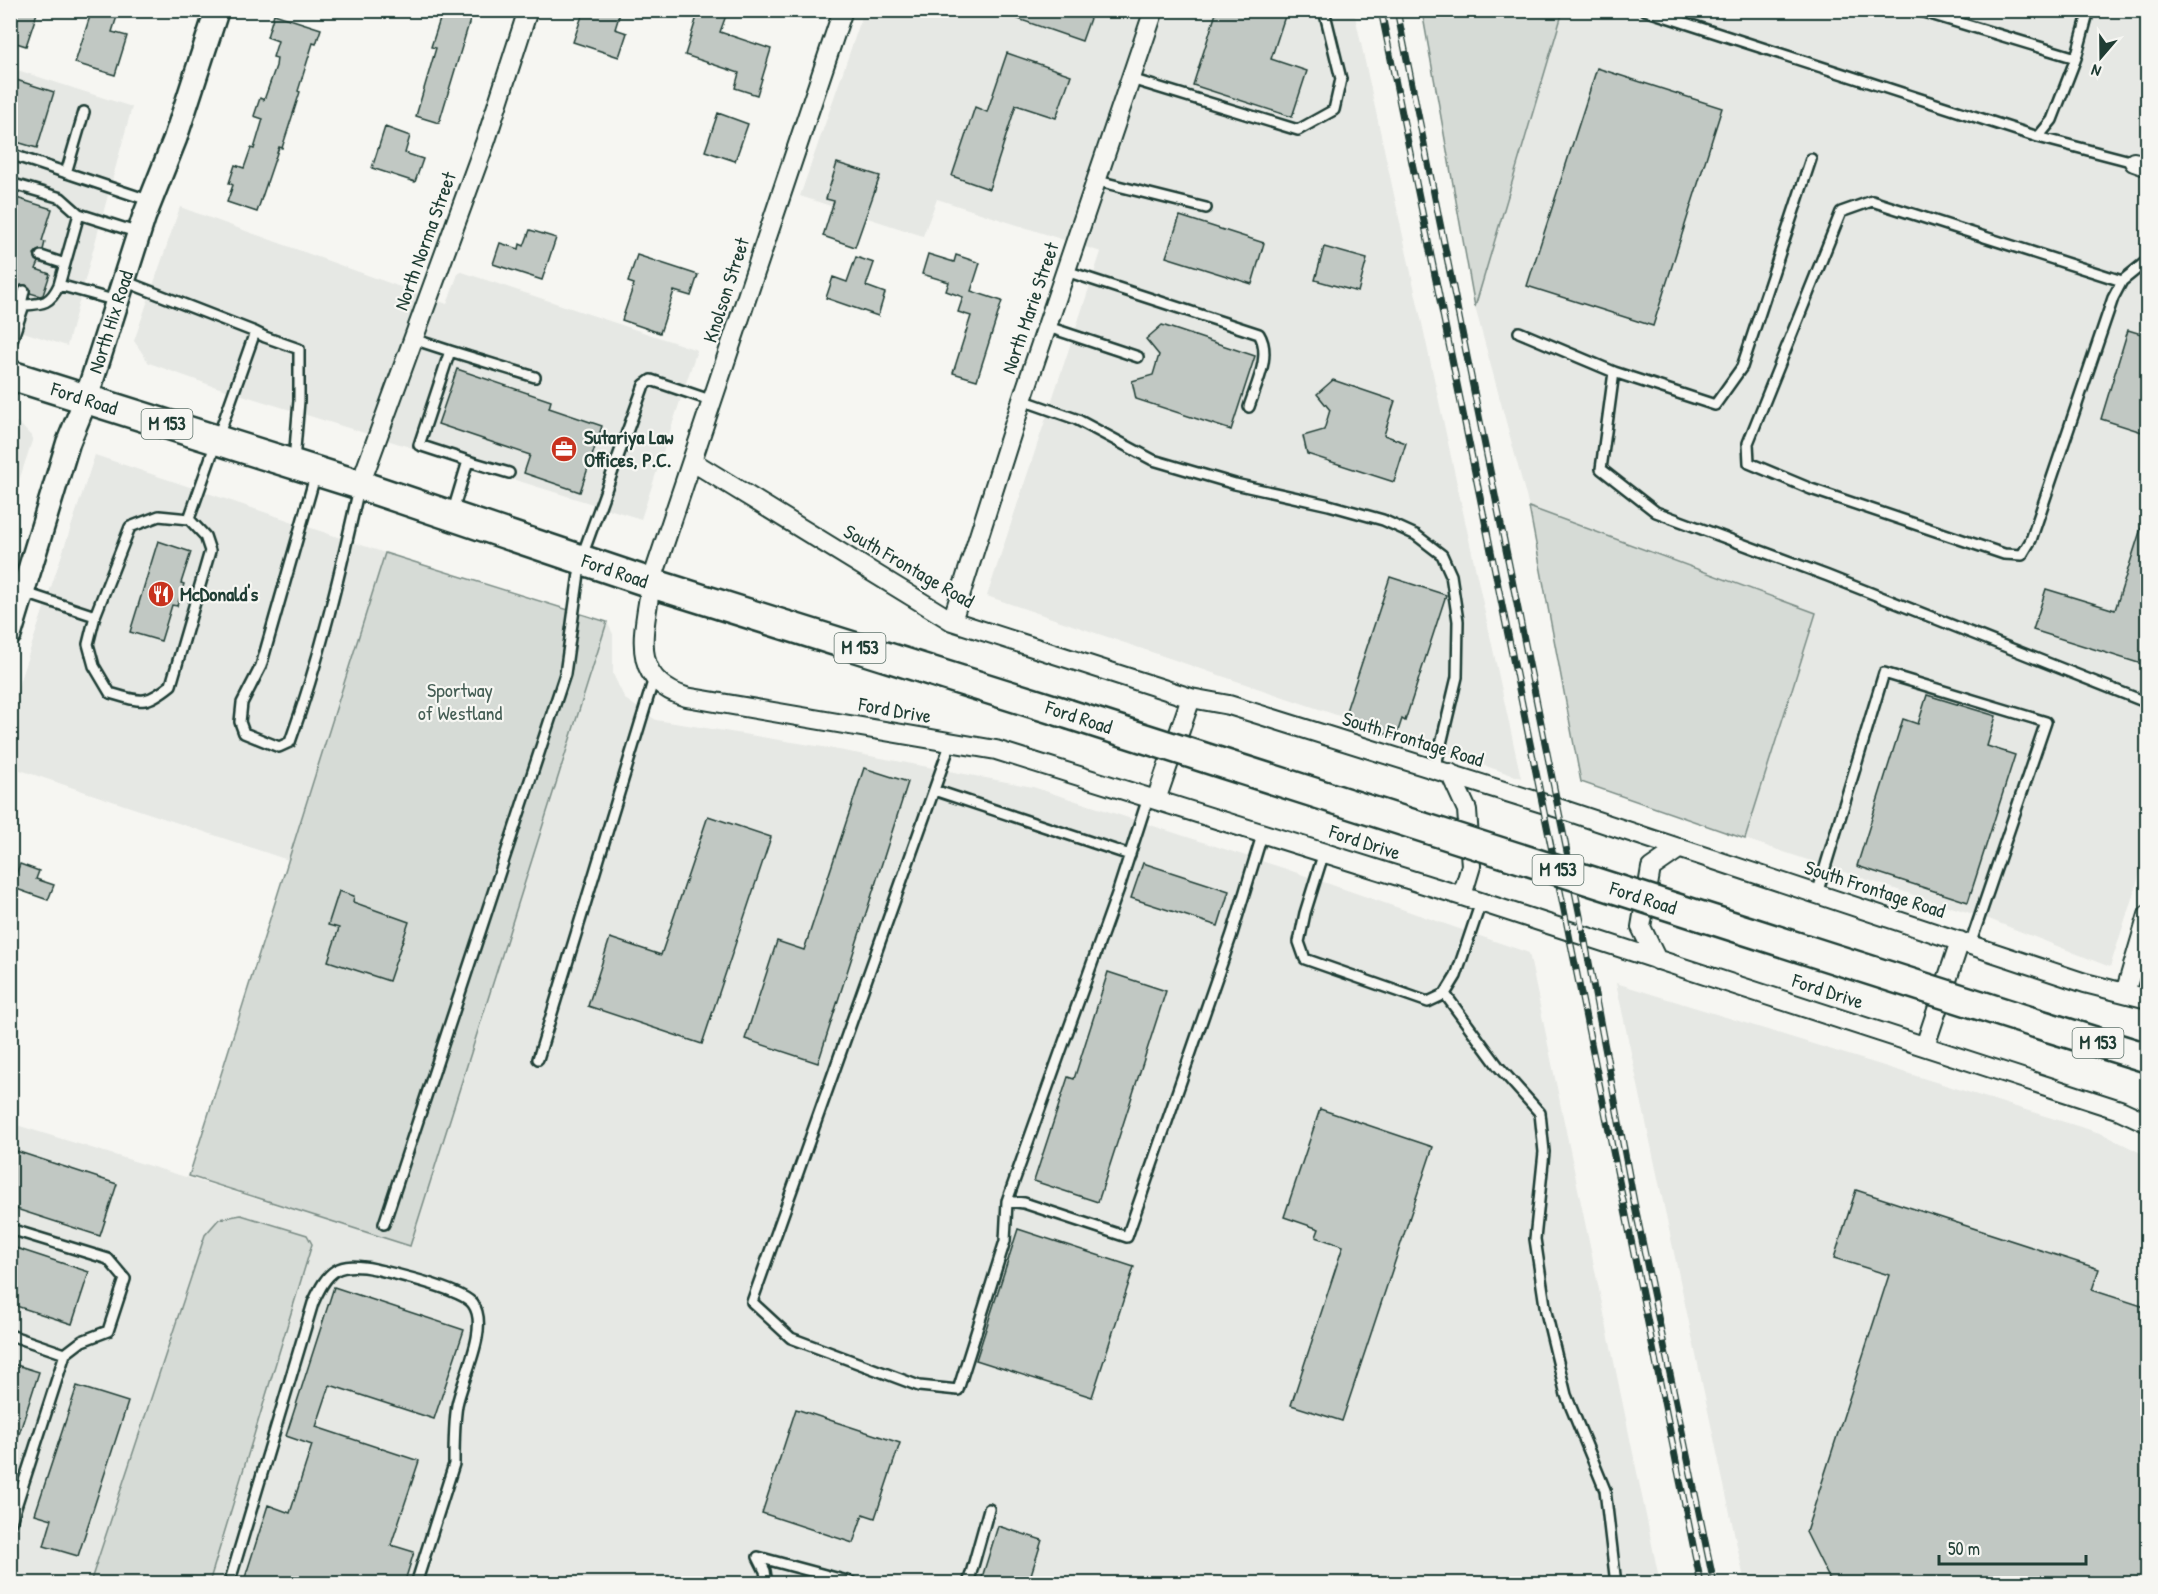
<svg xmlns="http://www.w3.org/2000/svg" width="2158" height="1594" font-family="'Patrick Hand',sans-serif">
	<rect width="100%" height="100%" fill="#f6f6f2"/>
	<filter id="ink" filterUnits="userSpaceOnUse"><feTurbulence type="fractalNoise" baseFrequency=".0167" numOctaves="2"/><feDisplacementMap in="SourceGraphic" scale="12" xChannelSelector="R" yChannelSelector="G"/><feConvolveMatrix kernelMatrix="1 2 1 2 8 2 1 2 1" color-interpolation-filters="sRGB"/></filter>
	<g filter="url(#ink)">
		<path fill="#e6e8e4" d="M864,11h490l167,767 -534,-182 114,-344 -164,-53 -14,37 -123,-40z
			M1563,11h584l1,846 -4,4 -34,106 -121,-48 -91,-29 -153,-51 71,-226 -287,-106 -54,-200z
			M11,68l121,39 -65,239 -56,-18z
			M180,207l267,97 12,-33 238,79 -56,169 -431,-134 -61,-22 -15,-22z
			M11,420l8,3 14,15 -22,67z
			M95,455l290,98 -97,307 -277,-93v-60z
			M607,622l6,12v40l12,25 31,21 167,27 210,40 250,81 246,85 131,630h-1649l-1,-460 400,123z
			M1616,983l487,151 44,22v427h-402z"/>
		<path fill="#d6dbd6" stroke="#7a8c85" stroke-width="1.5" d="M1422,11h141l-88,296z
			M1529,507l287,106 -71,226 -164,-57z
			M385,553l222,69 -197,624 -221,-70z
			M241,1215l66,20 5,9 -103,339h-119l115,-348 14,-16z"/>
		<path fill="#c1c8c3" stroke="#1f3d34" stroke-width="1.5" d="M10,10h28l-12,36 -16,-5z
			M92,10h27l-7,22 15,4 -12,39 -40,-12z
			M443,10h30l-34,113 -23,-7 20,-68 -5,-1z
			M584,10h37l-6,19 12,4 -8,24 -46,-15z
			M699,10h29l-8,22 51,17 -14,46 -22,-7 4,-15 -54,-18z
			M1001,10h92l-11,31 -81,-28z
			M1217,10h70l-16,49 36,12 -15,46 -99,-32z
			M274,14l47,15 -5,15 -3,-1 -15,48 2,1 -18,56 -3,-1 -22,65 -30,-10 6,-17 -4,-2 6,-18 9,3 7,-20 3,1 9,-30 -9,-3 6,-18 4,2 12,-34 1,-8 -4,-1 5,-16 -11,-4z
			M1007,53l64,22 -15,43 -40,-13 -27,84 -37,-13 23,-69 12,5z
			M1597,68l125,40 -69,218 -126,-40z
			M10,78l44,14 -17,56 -27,-8z
			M718,113l30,11 -13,37 -30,-10z
			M385,127l25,9 -5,17 18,6 -8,23 -43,-14z
			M837,163l43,13 -25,71 -32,-11 11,-35 -8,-2z
			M10,196l42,13 -10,32 3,1 -2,8 -6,1 -3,3 2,6 3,2 -3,7 14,5 -7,21 -3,1 -10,-3v-5l-4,-3h-5l-3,4 -8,-2z
			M1180,216l84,27 -12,41 -86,-27z
			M530,230l26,8 -14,42 -49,-16 7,-21 19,6 1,-5 4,2z
			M1324,247l43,12 -9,33 -43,-12z
			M928,254l26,8 2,-7 24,8 -9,28 31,10 -25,79 -24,-7 18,-57 -13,-4 5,-15 -17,-6 3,-9 -27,-8z
			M637,255l61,20 -7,21 -17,-5 -14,42 -38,-13 12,-36 -6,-2z
			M856,257l18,6 -8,23 19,7 -7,23 -52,-18 7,-21 14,5z
			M1162,325l93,31 -24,74 -95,-31 -4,-18 21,-6 6,-20 -13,-16z
			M2128,330l20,6v98l-47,-15z
			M457,369l94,32 -2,7 53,18 -22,66 -56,-19 6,-18 -92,-31z
			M1333,380l62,21 -11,34 22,8 -12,39 -87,-28 -4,-18 21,-6 6,-20 -13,-16z
			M2144,519l4,1v146l-115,-36 13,-41 69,21z
			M158,541l33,11 -10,31 3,1 -7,22 -5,-1 -11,36 -31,-9z
			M1390,577l56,18 -41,126 -3,-2 -6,18 -53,-17z
			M1927,695l69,21 -9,30 28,9 -47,147 -111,-36 46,-147 15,5z
			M864,768l44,14 -90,281 -73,-24 32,-98 27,9z
			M708,816l63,21 -69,207 -114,-38 22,-68 51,17z
			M1143,863l86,28 -11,35 -87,-28z
			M20,864l19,7 -3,8 18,6 -6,15 -37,-13z
			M339,891l15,5 -1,6 56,20 -20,59 -61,-20 11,-33 -11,-3z
			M1108,972l58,19 -68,211 -64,-21 34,-104 6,2z
			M1320,1109l113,38 -91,274 -51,-16 52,-159 -27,-9 3,-8 -35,-12z
			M10,1149l107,35 -17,52 -90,-29z
			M1856,1190l243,79 -7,21 56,18v276h-316l-26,-52 83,-257 -55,-17z
			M1018,1229l116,38 -42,130 -116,-37z
			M10,1246l79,26 -17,52 -62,-20z
			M334,1287l130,43 -30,89 -104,-34 -14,42 103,34 -28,84 23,7 -10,32h-161l25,-79 22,8 22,-68 -26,-9z
			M10,1363l29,9 -25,78h-4z
			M77,1386l51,16 -50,154 -34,-10 8,-27 -17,-5z
			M796,1409l104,34 -25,75 -12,-4 -10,29 -91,-30z
			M998,1526l44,14 -14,44h-48z"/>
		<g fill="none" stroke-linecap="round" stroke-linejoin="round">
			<defs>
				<path id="service" d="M1645,10l393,127 14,-17 24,-62 13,-48
					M1917,10l159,48
					M1131,79l167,51 36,-20 7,-31 -17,-69
					M2038,137l96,25
					M10,154l141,47
					M1811,159l-69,208 -27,38 -101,-33 -13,97 55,43 172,64 320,127
					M66,173l18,-61
					M1098,181l108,27
					M10,183l51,15 18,16
					M41,256l24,8
					M1066,271l193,63c13,21 -3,51 -10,73
					M124,281l131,51 -66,187
					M2122,281l-250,-80 -31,11 -93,231 1,20 62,26 193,65 18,1 9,-15 82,-242 9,-17 26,-21
					M10,301l14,4
					M117,301l-58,-16 20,-71 60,19
					M21,304l3,-13
					M1048,327l90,30
					M255,332l10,5 34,12v52l-5,60
					M1519,332l95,40
					M413,339l37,12 -31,94 49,16 -16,53
					M10,346l14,-41c19,-1 26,-1 35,-20
					M450,351l85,26
					M1022,400l54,19 77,41 82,24 94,21 54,15 33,15 26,20 9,20 7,46 -1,56 -22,92
					M468,461l41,12
					M316,473l-55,193 -19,37 -2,19 4,11 35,14 11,-5c30,-83 50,-169 69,-254
					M10,588l85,28 -7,28 6,22 16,27c31,9 35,13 61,-8l39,-134 -5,-15 -16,-17 -30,-3 -29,11 -35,89
					M951,742l-199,560 39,36 128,48 39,4 47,-149 2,-40 111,-310 30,-93
					M934,790l196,65
					M1324,852l-19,61 -6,29 6,17 123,43 17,-8 11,-18 25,-74
					M1817,894l67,-221 162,49 -76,223
					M1445,994l53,72 42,47 4,39 -9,87 11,73 20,83 39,95 11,94
					M538,1059l116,-381
					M1007,1201l17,2 103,34 105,-303 31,-102
					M384,1224l181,-550 16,-115 63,-174 7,-5 62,21
					M10,1229l98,30 17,20 -17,52 -26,10 -17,13 -55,171
					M10,1335l55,19
					M229,1584l84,-281c15,-33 24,-42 62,-34 20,5 87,20 98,35 17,23 -11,75 -16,101 -3,19 -3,39 -3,59l-38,120
					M767,1584l-2,-13 -7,-14 93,25 -1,2
					M968,1584l21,-75"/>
				<path id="minor" d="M843,10l-192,573c-6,47 -24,96 35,114l310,53 466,146 658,214 28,13
					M2134,162l14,5
					M693,462l259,159 239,77 38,7 329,103 527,175 63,16
					M360,485l126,-345 42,-130
					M952,621l70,-221 132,-390
					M1450,773l17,37 4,56 -9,30
					M1156,800l35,-102
					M1657,960l-16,-33 10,-59 29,-20
					M2125,993l23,-78
					M1925,1046l35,-105"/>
				<g id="tertiary">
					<path id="s1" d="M10,634l58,-191 18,-44 58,-182 31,-78 42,-129"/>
				</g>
				<g id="primary">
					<path id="s2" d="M10,375l350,110 291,98 417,131"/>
					<path d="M2048,1027l100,31"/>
				</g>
			</defs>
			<use href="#service" stroke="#1f3d34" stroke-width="14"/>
			<use href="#minor" stroke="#1f3d34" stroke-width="22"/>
			<use href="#tertiary" stroke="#1f3d34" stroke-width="27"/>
			<use href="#primary" stroke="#1f3d34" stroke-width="33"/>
			<use href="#service" stroke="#f6f6f2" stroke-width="9"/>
			<use href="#minor" stroke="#f6f6f2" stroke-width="18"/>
			<use href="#tertiary" stroke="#f6f6f2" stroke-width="22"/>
			<use href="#primary" stroke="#f6f6f2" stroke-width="28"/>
			<defs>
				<path id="rail" d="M1381,10l320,1574
					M1397,10l187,926 50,266 80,382"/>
			</defs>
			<use href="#rail" stroke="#1f3d34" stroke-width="7"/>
			<use href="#rail" stroke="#f6f6f2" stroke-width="4.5" stroke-dasharray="14" stroke-linecap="butt"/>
			<defs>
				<g id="primary-bridge">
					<path id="s3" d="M1068,714l980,313"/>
				</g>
			</defs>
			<use href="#primary-bridge" stroke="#1f3d34" stroke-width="33" stroke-linecap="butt"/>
			<use href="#primary-bridge" stroke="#f6f6f2" stroke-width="28"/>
		</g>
	</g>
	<defs>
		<symbol id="office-disc" viewBox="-11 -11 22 22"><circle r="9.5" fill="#c8321e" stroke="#f6f6f2"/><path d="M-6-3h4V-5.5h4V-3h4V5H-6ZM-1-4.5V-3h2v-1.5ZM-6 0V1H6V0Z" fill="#fff"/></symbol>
		<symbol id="restaurant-disc" viewBox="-11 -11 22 22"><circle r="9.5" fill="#c8321e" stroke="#f6f6f2"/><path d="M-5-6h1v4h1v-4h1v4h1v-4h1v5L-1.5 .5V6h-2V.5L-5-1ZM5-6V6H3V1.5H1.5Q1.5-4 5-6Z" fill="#fff"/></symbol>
	</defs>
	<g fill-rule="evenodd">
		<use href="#office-disc" x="549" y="434" width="30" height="30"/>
		<use href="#restaurant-disc" x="146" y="579" width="30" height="30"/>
	</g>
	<g text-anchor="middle" stroke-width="4.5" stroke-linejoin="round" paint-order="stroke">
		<g fill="#f6f6f2" stroke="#60746d" stroke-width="1.5">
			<rect x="141.5" y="409" width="51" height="30" rx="4.5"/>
			<rect x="834.5" y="633" width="51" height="30" rx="4.5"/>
			<rect x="1532.5" y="855" width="51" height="30" rx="4.5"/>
			<rect x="2072.5" y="1028" width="51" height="30" rx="4.5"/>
		</g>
		<g font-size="18" font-weight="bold" fill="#1f3d34">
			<text x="167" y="430">M 153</text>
			<text x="860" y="654">M 153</text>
			<text x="1558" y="876">M 153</text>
			<text x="2098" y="1049">M 153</text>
		</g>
		<g font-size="20" fill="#1f3d34" stroke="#f6f6f2">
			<text transform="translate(425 241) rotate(-70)" y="7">North Norma Street</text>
			<text transform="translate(726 290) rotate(-72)" y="7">Knolson Street</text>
			<text transform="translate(1030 308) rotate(-71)" y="7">North Marie Street</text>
			<text dy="7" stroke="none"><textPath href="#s1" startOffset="328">North Hix Road</textPath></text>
			<text dy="7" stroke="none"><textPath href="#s2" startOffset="78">Ford Road</textPath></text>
			<text transform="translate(909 566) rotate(30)" y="7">South Frontage Road</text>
			<text dy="7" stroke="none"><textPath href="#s2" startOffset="636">Ford Road</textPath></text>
			<text transform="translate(895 710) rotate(10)" y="7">Ford Drive</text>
			<text transform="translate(1079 717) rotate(18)" y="7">Ford Road</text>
			<text transform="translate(1413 739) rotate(17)" y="7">South Frontage Road</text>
			<text transform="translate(1365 842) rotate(18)" y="7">Ford Drive</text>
			<text transform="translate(1875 889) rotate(18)" y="7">South Frontage Road</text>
			<text dy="7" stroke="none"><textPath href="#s3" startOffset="604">Ford Road</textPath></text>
			<text transform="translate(1828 991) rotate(18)" y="7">Ford Drive</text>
		</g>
		<g font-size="20" font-weight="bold" fill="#1f3d34" stroke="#f6f6f2" text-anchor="start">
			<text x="584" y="444">Sutariya Law<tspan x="584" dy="23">Offices, P.C.</tspan></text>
			<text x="180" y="601">McDonald's</text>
		</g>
		<g font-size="20" fill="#445d54" stroke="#f6f6f2">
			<text x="460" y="697">Sportway<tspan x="460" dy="23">of Westland</tspan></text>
		</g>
	</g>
	<rect width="2158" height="1594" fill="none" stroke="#f6f6f2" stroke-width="36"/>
	<rect x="18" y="18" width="2122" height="1558" fill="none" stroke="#1f3d34" stroke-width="2" filter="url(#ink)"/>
	<g transform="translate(2101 57) rotate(200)" stroke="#f6f6f2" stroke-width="4.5" paint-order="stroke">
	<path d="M0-4.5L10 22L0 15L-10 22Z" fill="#1f3d34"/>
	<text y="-9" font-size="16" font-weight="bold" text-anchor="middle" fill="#1f3d34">N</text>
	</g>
	<path d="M1939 1555v9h147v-9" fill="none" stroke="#1f3d34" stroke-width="3"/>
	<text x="1948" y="1555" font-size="18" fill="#1f3d34" stroke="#f6f6f2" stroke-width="4.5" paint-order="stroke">50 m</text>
</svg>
